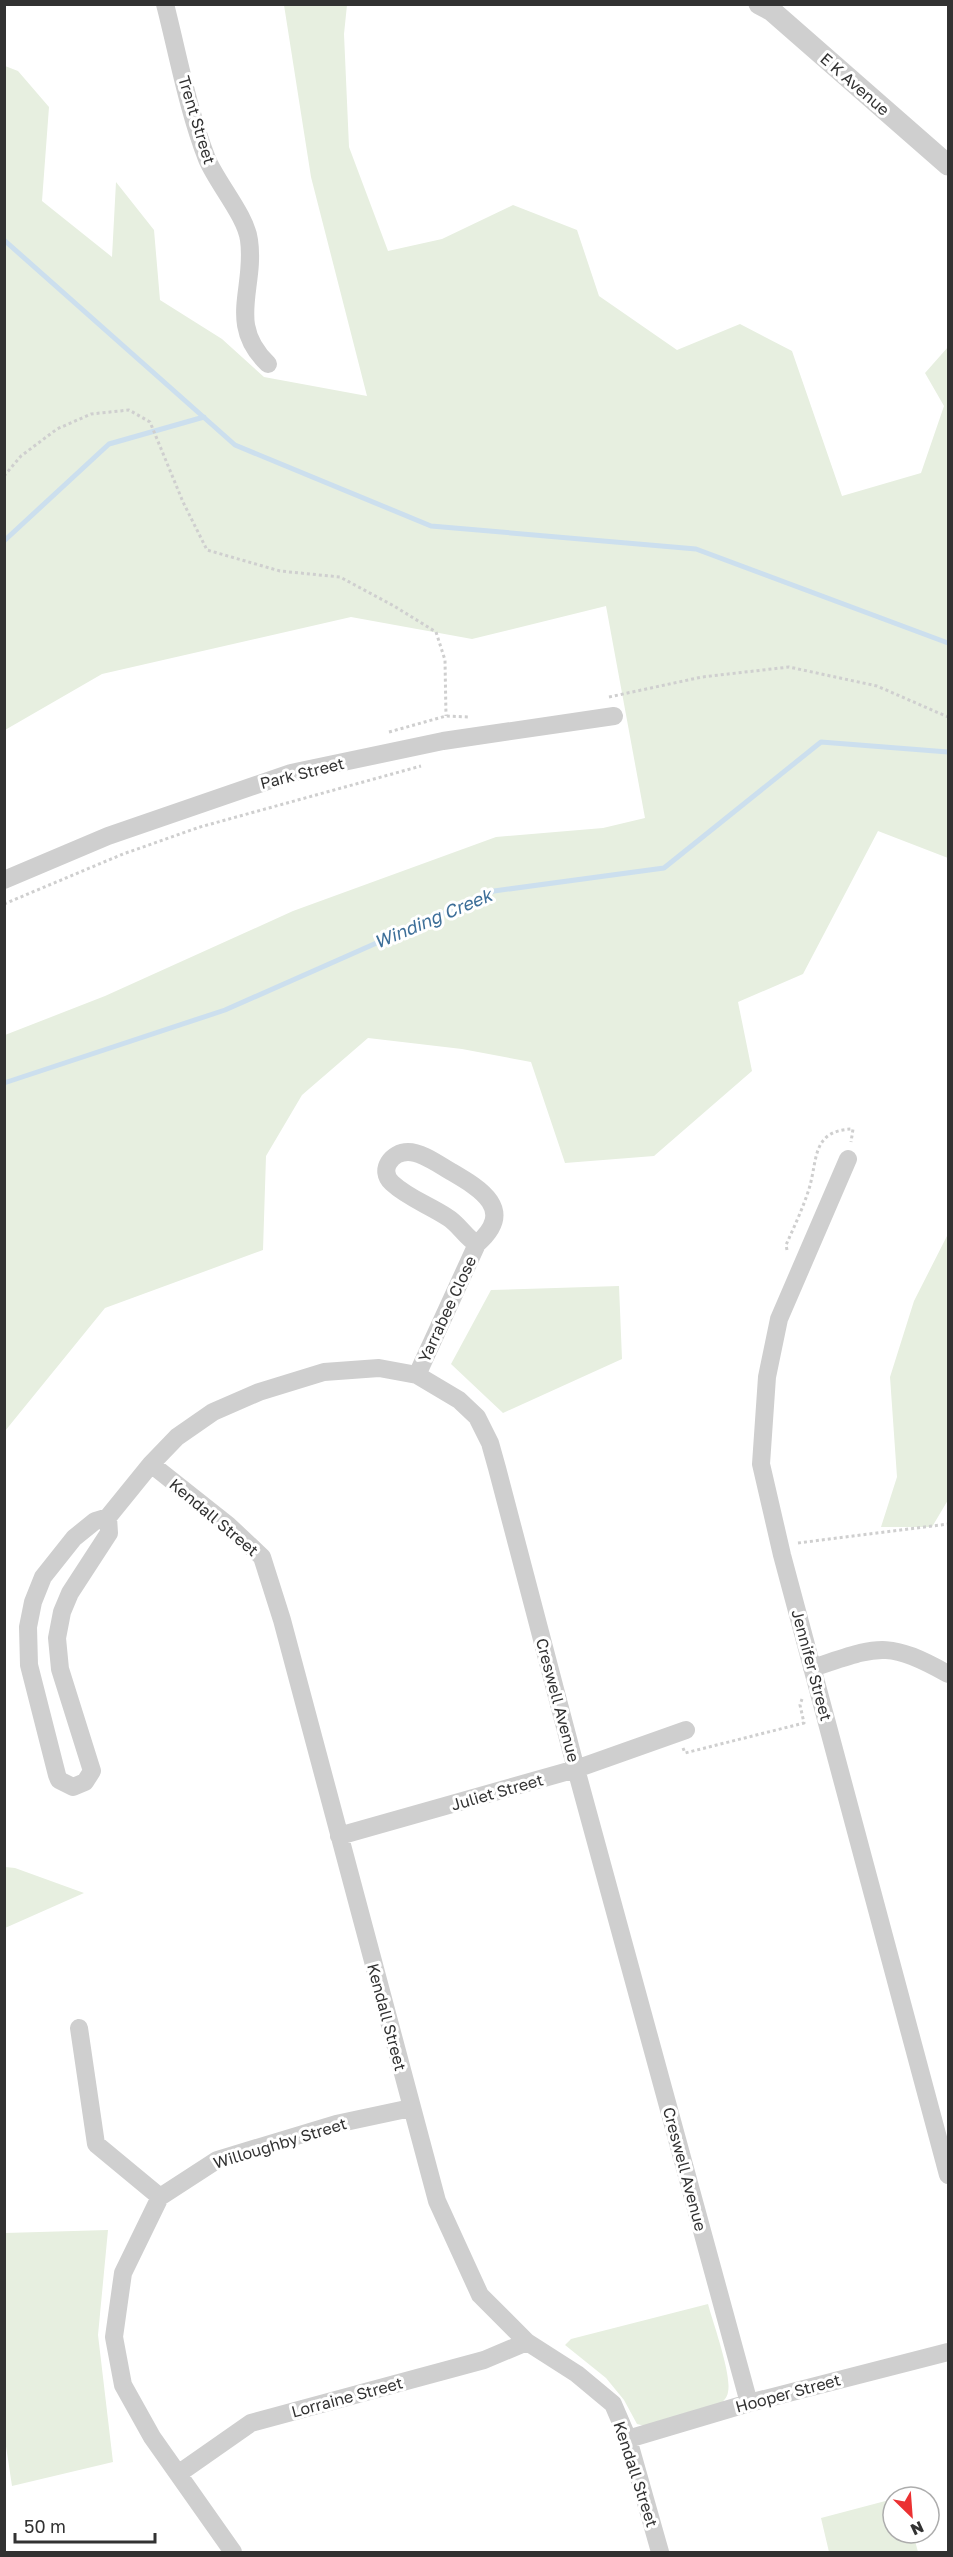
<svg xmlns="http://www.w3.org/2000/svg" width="953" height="2557" font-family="'Golos Text',sans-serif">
	<rect width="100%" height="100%" fill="#fff"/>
	<path fill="#e7efe0" d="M284,5h63l-3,29 5,113 39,104 54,-12 71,-34 64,25 22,66 78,54 63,-26 52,27 50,145 79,-23 23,-67 -19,-33 23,-26v511l-70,-27 -75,143 -65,28 14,69 -98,85 -89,7 -34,-101 -69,-13 -94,-11 -66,57 -36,61 -3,94 -158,58 -100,123v-396l100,-39 188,-85 203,-74 107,-9 42,-10 -39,-212 -134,33 -121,-22 -249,57 -97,56v-664l13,5 31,36 -7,94 70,56 4,-75 38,48 6,70 62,39 42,38 103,19 -56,-219z
		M948,1234v266l-16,27h-51l16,-50 -7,-100 24,-76z
		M619,1286l3,73 -119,54 -52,-49 40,-74z
		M5,1867l10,1 69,25 -79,35z
		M108,2230l-10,105 15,127 -101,24 -8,-53 1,-200z
		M708,2304c5,19 24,71 20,88 -1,7 -6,10 -11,15l-72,19 -8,-2 -13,-24 -18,-22 -41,-33 6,-6z
		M893,2499v34h20l5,19h-89l-8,-34z"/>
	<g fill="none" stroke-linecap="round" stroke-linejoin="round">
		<path stroke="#ccdfee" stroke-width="5" d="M4,240l231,205 196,81 265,23 252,94
			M4,541l105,-97 95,-27
			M4,1083l221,-73 269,-119 170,-23 157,-126 127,10"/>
		<path stroke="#cfcfcf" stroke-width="3" stroke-dasharray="3 3" stroke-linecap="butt" d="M4,476l17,-20 36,-27 34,-15 38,-4 21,12 33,80 24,48 73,21 60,6 54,29 42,26 9,28 1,56
			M609,697l93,-20 87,-10 88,19 71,31
			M389,732l57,-16 24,1
			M4,904l119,-50 77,-27 221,-61
			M787,1250l-1,-5c8,-18 17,-37 23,-56 9,-29 2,-59 44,-60l-2,13
			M798,1543l150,-19
			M683,1748l2,5 119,-30 -4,-18 2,-6"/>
		<path stroke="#cfcfcf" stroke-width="18" d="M165,4c13,51 23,106 42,155 10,24 39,57 42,81 7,48 -23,84 19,124
			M4,880l104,-44 183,-63 152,-32 171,-25
			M848,1159l-69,160 -12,58 -6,87 21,91 166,620
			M417,1375l60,-131c40,-35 2,-56 -27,-73 -12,-7 -28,-19 -42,-19 -16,0 -30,18 -16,31 16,15 37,22 55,34 12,7 18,20 30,27
			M151,1464l77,61 34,32 20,63 155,581 43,94 47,47 50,32 36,30 15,35 32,113
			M108,1517l1,16 -39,60 -8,19 -5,26 3,31 32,102 -7,11 -12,5 -14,-7 -2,-5 -28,-110 -1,-38 5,-25 10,-25 31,-39 21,-17 13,-4 43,-53 26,-27 36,-25 46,-20 65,-20 55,-4 38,7 42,25 18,17 13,26 7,25 79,301 173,634
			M812,1668c66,-21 73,-29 136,6
			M339,1836l237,-67 110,-39
			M79,2028l17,116 64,53
			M628,2439l121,-36 199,-51
			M178,2474l73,-51 233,-63 43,-18
			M233,2552l-81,-115 -29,-52 -9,-48 9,-64 37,-76 57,-37 119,-36 75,-16"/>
		<path stroke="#cfcfcf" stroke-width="21" d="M759,4l13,7 176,154"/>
	</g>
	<g text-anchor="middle" stroke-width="6" stroke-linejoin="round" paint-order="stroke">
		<g font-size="16" fill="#323232" stroke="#fff">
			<text transform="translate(855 84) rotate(41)" y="6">E K Avenue</text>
			<text transform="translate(197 120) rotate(73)" y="6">Trent Street</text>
			<text transform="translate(302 773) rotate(-14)" y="6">Park Street</text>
			<text transform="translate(447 1309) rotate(-65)" y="6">Yarrabee Close</text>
			<text transform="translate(214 1517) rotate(40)" y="6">Kendall Street</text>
			<text transform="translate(812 1665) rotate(75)" y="6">Jennifer Street</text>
			<text transform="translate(558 1700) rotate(75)" y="6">Creswell Avenue</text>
			<text transform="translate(497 1792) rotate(-16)" y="6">Juliet Street</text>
			<text transform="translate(387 2017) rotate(75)" y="6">Kendall Street</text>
			<text transform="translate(280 2143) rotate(-17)" y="6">Willoughby Street</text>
			<text transform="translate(685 2169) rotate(75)" y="6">Creswell Avenue</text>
			<text transform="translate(788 2393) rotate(-15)" y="6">Hooper Street</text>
			<text transform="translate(347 2397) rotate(-15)" y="6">Lorraine Street</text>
			<text transform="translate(636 2474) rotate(72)" y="6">Kendall Street</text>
		</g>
		<g font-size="18" font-style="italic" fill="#3c6e98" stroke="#fff">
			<text transform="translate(433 919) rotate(-23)" y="6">Winding Creek</text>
		</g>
	</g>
	<rect width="953" height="2557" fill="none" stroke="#323232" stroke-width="12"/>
	<g transform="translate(911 2515) rotate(155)"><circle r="28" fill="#ffffff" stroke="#adadad" stroke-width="1.5"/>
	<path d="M0-4.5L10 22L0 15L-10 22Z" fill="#eb3132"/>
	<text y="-9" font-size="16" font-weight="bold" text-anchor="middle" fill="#323232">N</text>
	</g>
	<path d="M15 2533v9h140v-9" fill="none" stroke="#323232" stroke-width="3"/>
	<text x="24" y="2533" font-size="18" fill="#323232" stroke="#ffffff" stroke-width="4.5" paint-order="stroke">50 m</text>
</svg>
